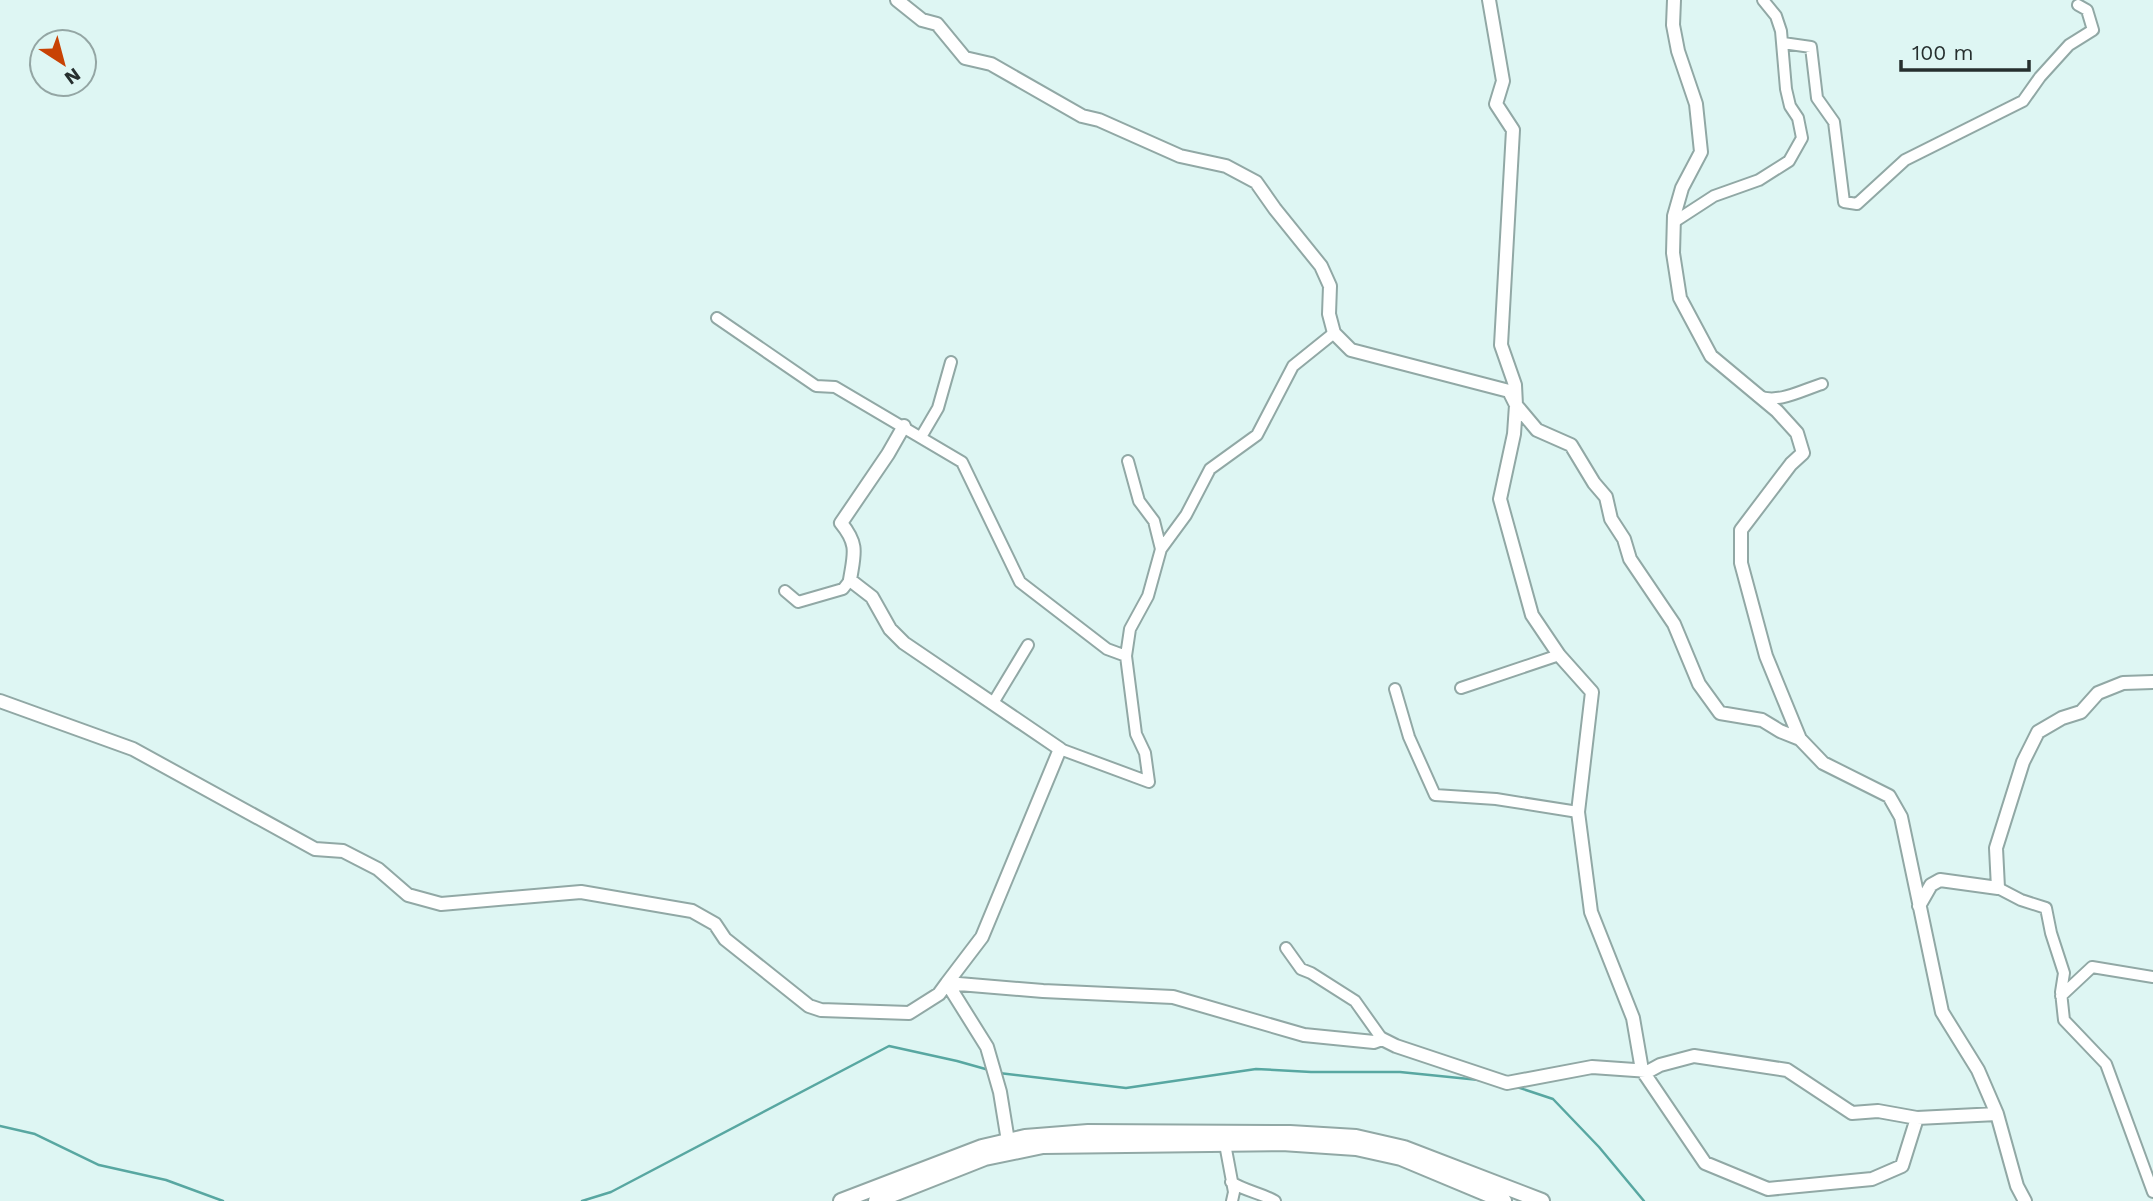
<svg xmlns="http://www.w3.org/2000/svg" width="2153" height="1201" font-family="'Work Sans',sans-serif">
	<rect width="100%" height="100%" fill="#def6f3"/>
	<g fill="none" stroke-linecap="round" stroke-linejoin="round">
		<path stroke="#58a7a1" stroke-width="2.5" d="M999,1073l127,15 130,-19 55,3h89l79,8
			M1517,1087l36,12 46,48 45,54
			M0,1126l35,8 64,31 67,15 57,21
			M582,1201l29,-9 278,-146 68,15 32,9"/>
		<defs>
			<path id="minor" d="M1783,43l28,4 6,51 17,24 10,80 13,2 48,-44 118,-59 17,-24 29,-32 24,-15 -6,-20 -9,-5
				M1674,222l40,-26 45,-16 30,-19 13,-23 -4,-20 -8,-12 -4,-17 -5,-58 -5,-15 -13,-16
				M717,318l99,68 19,1 127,75 58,120 87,67 19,7 10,78 9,19 4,29 -89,-33
				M1758,396c21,8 44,-6 64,-12
				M921,437l17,-29 13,-46
				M1128,461l11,40 15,20 7,28
				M785,591l13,11 45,-13 7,-9
				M1126,656l4,-27 18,-33 13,-47 25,-34 24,-46 47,-34 36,-69 41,-33
				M1461,688l98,-33
				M1395,689l14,48 26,58 61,4 82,13
				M993,703l35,-58
				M1998,888l23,12 25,8 5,25 13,40 -3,19 3,28 42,44 47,128
				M1286,948l15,21 10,4 44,28 27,38
				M2061,996l31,-29 61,10
				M1225,1144l9,48 -2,9
				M1231,1182c14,9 30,11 44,19"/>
			<path id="tertiary" d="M897,0l25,20 15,4 28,34 26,6 91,52 17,4 81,36 46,10 30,16 19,27 46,57 9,20 -1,28 5,19 17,17 158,41 7,14 -2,29 -14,65 32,116 27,40 33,37 -14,120 13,100 42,106 9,52 63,93 63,26 104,-10 30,-13 15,-48 80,-4
				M1489,0l14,81 -7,23 17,26 -12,215 14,40 1,20 21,25 34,15 23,38 12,14 5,22 13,20 6,20 44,65 25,60 21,29 42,7 18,11 20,8
				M1674,0l-1,25 5,26 18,53 5,48 -19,36 -8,28 -1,37 7,45 31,58 66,55 20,22 6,20 -12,11 -50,66v33l25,93 34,83 23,24 66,33 12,21 41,195 36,58 19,44 20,72 8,15
				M904,426l-16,28 -47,69c18,22 13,31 9,57l22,17 18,32 14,14 156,106 -78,188 -35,46 96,8 130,6 131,38 70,7 8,-3 14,7 111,37 85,-16 57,4 11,-6 34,-9 93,14 65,43 26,-2 39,7
				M0,701l133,48 182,100 28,2 35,18 30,26 33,9 140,-12 111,19 23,13 10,15 84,67 12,4 88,3 30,-19 8,-11 40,64 13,45 8,49
				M1919,906l12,-21 9,-5 58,8 -2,-40 27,-86 15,-30 24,-14 19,-6 17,-19 25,-10 30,-1"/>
			<path id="secondary" d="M841,1201l141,-54 43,-10 63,-5 202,1 66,4 48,11 138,53
				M876,1201l109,-43 58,-12 239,-3 74,5 45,10 103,43"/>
		</defs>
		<use href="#minor" stroke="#91a8a5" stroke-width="14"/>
		<use href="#tertiary" stroke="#91a8a5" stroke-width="16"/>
		<use href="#secondary" stroke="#91a8a5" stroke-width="18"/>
		<use href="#minor" stroke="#fff" stroke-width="10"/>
		<use href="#tertiary" stroke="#fff" stroke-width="12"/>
		<use href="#secondary" stroke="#fff" stroke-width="14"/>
	</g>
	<g transform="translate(63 63) rotate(144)"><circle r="33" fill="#def6f3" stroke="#94a6a4" stroke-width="2"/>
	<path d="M0-5L12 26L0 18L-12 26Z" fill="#c84204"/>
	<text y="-10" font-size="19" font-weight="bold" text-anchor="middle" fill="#262f2e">N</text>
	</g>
	<path d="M1901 60v10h128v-10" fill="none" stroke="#262f2e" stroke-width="3.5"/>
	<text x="1912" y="60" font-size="21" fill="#262f2e" stroke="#def6f3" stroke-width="5" paint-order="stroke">100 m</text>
</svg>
